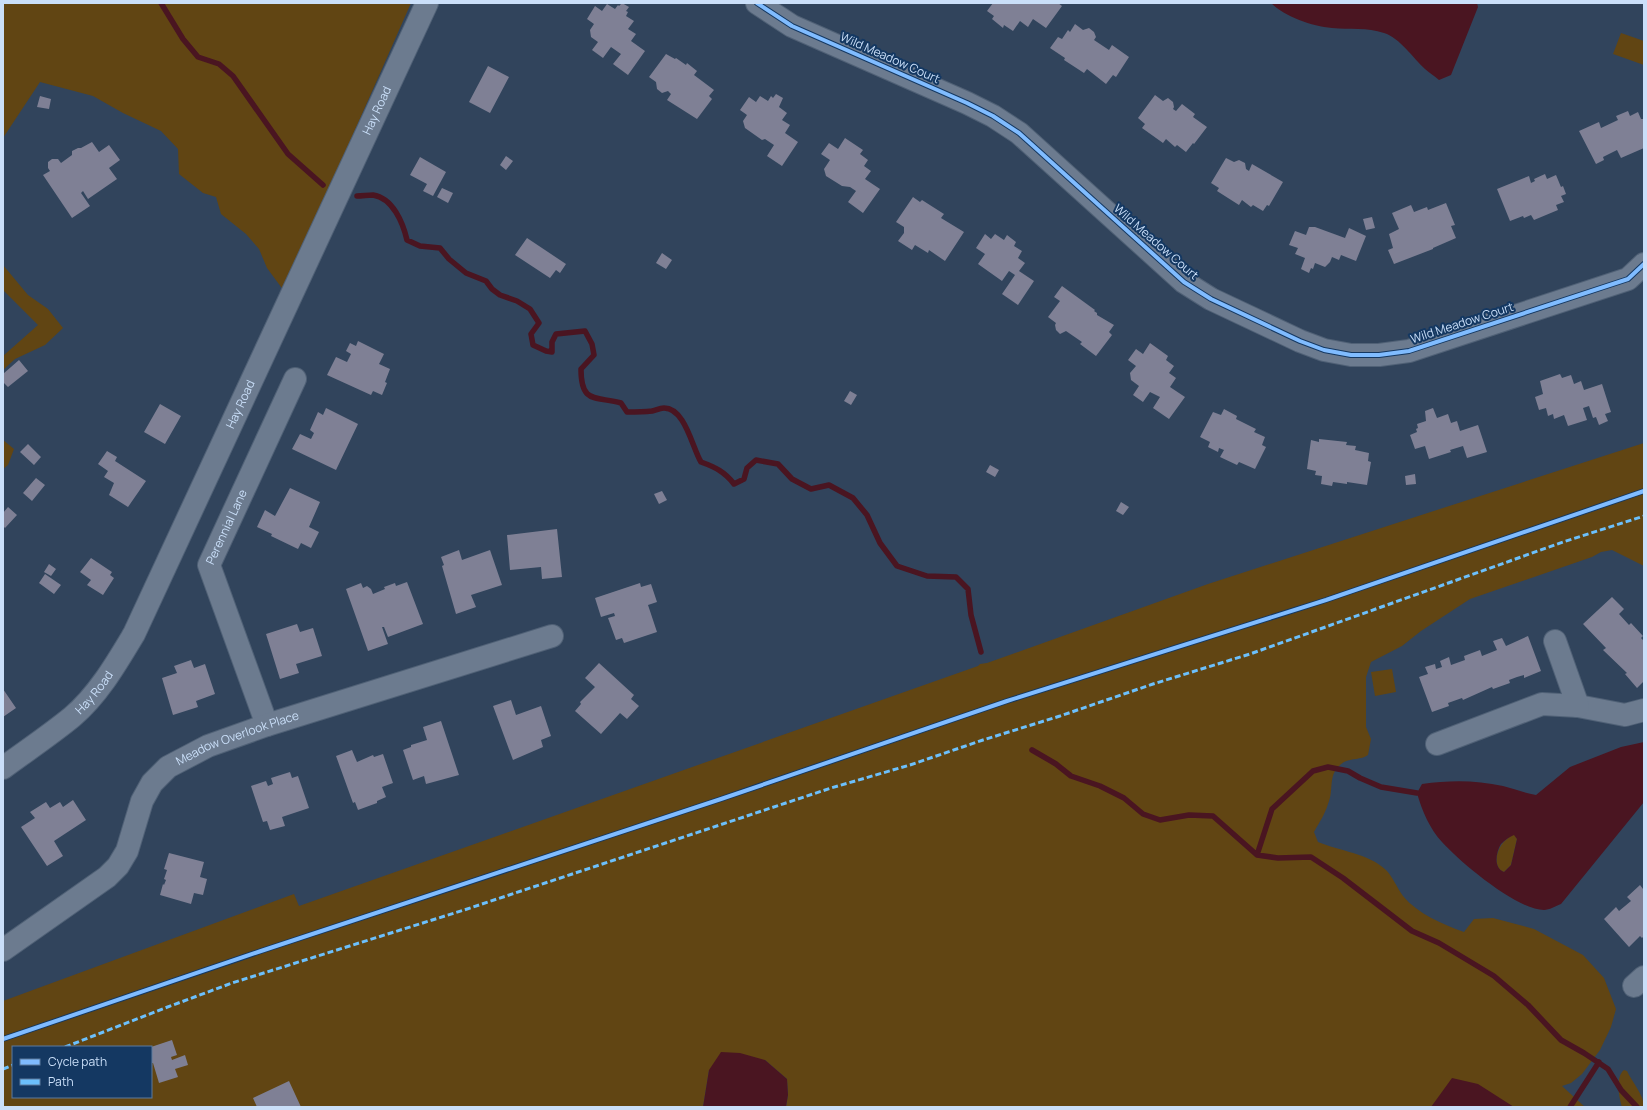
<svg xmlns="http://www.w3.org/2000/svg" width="1647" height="1110" font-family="Manrope,sans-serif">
	<rect width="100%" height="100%" fill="#31445c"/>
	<path fill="#614513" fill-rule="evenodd" d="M3,3h408l-127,288 -17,-23 -8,-19 -13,-15 -25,-20 -5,-17 -13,-4 -24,-19 -1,-25 -17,-18 -38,-18 -30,-17 -53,-14 -37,56z
		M1621,33l23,8v24l-31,-11z
		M3,265l25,30 20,14 15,19 -18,17 -30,14 -12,11v-14l35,-31 -35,-35z
		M3,440l11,9 -6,16 -5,4z
		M1644,443v123l-32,-16 -11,2 -9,5 -122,42 -49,32 -19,15 -31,16 -5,15v50l5,12 -3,16c-7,5 -16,3 -24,7 -18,12 -9,26 -16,42 -3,10 -9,19 -14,28l4,10c21,9 50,11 68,28 7,7 11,18 17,26 15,18 39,28 61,36l10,-13 19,-1 41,11 49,26 21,23 12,31 -5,18 -11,23 -18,24 -11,9 -9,3 23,21h-799l2,-12 -1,-16 -22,-19 -56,10 -6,37h-700v-106l291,-107 5,12 679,-240 2,-2 7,-1 221,-79zM13,1047h138v50h-138z
		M1392,669l4,23 -21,4 -4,-24z
		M1514,834l3,5 -6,26 -7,7c-11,-4 -8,-20 -2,-28 3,-4 7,-7 12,-10z
		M1624,1070l3,1c5,11 17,24 17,36h-22c-3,-9 -7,-30 2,-37z"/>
	<path fill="#4a1521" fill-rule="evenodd" d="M1271,3h206l1,4 -27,68 -12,5c-4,-4 -10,-7 -14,-11 -12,-11 -25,-31 -41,-36 -17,-6 -34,-3 -52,-5 -20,-2 -47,-11 -61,-25z
		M1644,742v60l-83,102c-5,2 -12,6 -17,6 -27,0 -84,-48 -102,-68 -12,-13 -20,-31 -25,-49l5,-9c28,-4 54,-4 81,2 11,3 22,7 33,9l34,-28 51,-20zM1514,835l3,4 -6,26 -7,7c-11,-4 -8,-20 -3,-28 4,-4 8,-7 13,-9z
		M721,1052l19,1 25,7 22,19 1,16 -2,12h-83l6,-37z
		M1452,1078l26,6 36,23h-83z"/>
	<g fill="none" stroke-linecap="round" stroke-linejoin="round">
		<path stroke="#4a1521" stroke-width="5.5" d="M161,3l22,36 15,18 21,7 14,12 55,78 35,31
			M357,196c5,0 11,-1 16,-1 20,3 30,28 34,45l13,6 20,2 9,11 17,14 20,8 6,8 8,6 17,6 13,8 9,14 -8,11 2,11 13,6 6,1v-10l4,-8 29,-3 7,13 2,11 -13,14c0,35 14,27 40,34l6,9c8,0 16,0 25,-1 4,-1 8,-3 12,-3 21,0 28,39 37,54 14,5 24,10 33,22l10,-5 3,-11 9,-8 22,4 14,15 19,10 18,-4 24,13 14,17 13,28 17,23 30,10 29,1 12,12 3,26 10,37
			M1032,750l24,14 15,12 29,10 24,12 19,16 17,6 29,-5 24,1 44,39 21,3 33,-1 32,21 69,53 27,12 55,33 34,29 33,35 23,13 24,16 13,21 16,17
			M1257,855l15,-46 41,-38 15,-4 20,4 12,7 21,9 36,6
			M1570,1107l29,-45"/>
	</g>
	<path fill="#7f8095" d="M622,3l7,4 -3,4 2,1 -2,4 8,5 -6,8 8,5 -5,7 14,10 -17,24 -15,-11 8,-10 -10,-7 -8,11 -11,-8 6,-8 -7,-5 -1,-7 4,-6 -7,-5 8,-13 7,5 5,-7 8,5 3,-4 1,1z
		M993,3h65l4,3 -16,22 -13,-9 -5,8 -8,-6 -7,10 -9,-6 -1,3 -11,-9 2,-3 -7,-5z
		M1075,24l8,6 6,-2 5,4 2,5 -2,3 15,10 3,-5 17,12 -13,20 -3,-2 -7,9 -19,-15 -3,4 -20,-13 1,-2 -15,-10 8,-11 4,2 6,-9 2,2z
		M666,54l9,5 1,-1 10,7 1,-2 10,8 -3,4 20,15 -5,6 3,3 -15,20 -30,-19 4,-6 -3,-3 -6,2 -5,-4 -1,-7 -7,-5z
		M488,66l21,11 -19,36 -21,-11z
		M776,94l7,4 -4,9 8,6 -5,7 8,5 -5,8 13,9 -16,24 -15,-10 7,-11 -9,-6 -3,1 -17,-12 -2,-7 4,-6 -7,-5 9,-13 7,5 4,-6 8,5 3,-5 2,2z
		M1155,95l8,6 5,-3 5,4 1,5 -1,2 3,2 6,-7 13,10 -2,3 14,10 -13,17 -1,-1 -7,9 -9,-7 -2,2 -9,-8 -3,4 -21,-15 3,-4 -7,-6z
		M40,96l11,3 -2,10 -12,-2z
		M1628,111l2,5 8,-4 3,7h3v29l-23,10 -4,-8 -14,7 1,3 -8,4 -17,-33 20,-9 2,6 17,-8 -2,-4z
		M845,138l18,12 -3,4 8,6 -4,6 7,5 -6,8 15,10 -17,24 -15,-11 8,-11 -6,-4 -8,-1 -16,-10 -2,-7 6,-9 -9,-6 8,-11 9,6z
		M92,142l7,10 10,-7 11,15 -11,8 8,11 -29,20 -5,-8 -2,2 9,13 -18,12 -29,-43 7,-4 -2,-3v-6l4,-3h6l3,4 11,-8v-4l6,-3h3z
		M506,156l7,5 -7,9 -6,-5z
		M420,157l26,15 -13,24 -10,-5 4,-7 -17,-9z
		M1226,158l8,4 5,-2 6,3 1,6 3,2 3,-7 31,18 -14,24 -2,-1 -4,6 -10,-6 -2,2 -9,-7 -3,5 -22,-14 2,-3 -8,-5z
		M1545,174l2,5 9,-4 5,12 2,-1 3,8 -5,2 3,6 -8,3 2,5 -24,10 -3,-5 -7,3 -1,-2 -13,5 -13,-32 32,-13 2,7 4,-2 -1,-2z
		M442,188l11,5 -5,10 -11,-6z
		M913,197l7,5 2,-2 22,14 -3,4 23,14 -19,29 -16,-11 -1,3 -13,-8 -3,5 -14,-9 6,-8v-6l-8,-5z
		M1446,203l9,22 -4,1 5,12 -23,10v1l-39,15 -6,-14 5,-2 -4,-14 10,-5 -7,-16 19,-8 3,7 13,-5 1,3z
		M1372,217l3,11 -9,2 -3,-11z
		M1309,227h6l30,11 4,-10 17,8 -10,25 -15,-6 -2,5 -7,-3 -2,5 -5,5 -10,-4 -2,6 -2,-1 -2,5 -8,-4 4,-11 -10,-4 3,-6 -9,-3 6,-14 11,4z
		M985,234l6,5 4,-5 9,6 3,-5 9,7 -2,4 8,5 -4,7 7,5 -6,8 15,10 -16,24 -16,-11 13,-19 -6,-4 -7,10 -24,-17 7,-10 -9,-6z
		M527,238l39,26 -6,9 -4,-3 -6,8 -35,-23z
		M662,253l10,7 -6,9 -10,-6z
		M1062,286l33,24 -1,1 3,2v2l17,10 -5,7 3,3 -16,21 -16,-12 2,-2 -16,-11 -6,3 -4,-4 -1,-5 1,-2 -8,-6 12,-16 -6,-4z
		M358,341l26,13 -5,10 11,5 -5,13 2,1 -5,12 -9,-4 -2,4 -44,-20 9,-18 11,5 4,-8 -5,-3 4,-8 6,3z
		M1150,343l18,13 -2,4 8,6 -5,7 7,5 -6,9 15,10 -16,22 -16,-11 7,-11 -10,-5 -7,10 -10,-7 6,-9 -8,-6 -1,-7 6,-7 -8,-6 8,-11 7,5z
		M19,360l9,11 -20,16 -5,-5v-8z
		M1560,374l2,4 9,-3 3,9 7,-3 3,9 18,-6 9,28 -6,2 3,7 -9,4 -3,-8 -3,1 -4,-12 -6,2 4,12 -19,6 -4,-11 -10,4 -1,-5 -5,2 -2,-8 -7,2 -4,-13 8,-3 -3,-13z
		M850,391l7,4 -6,10 -7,-4z
		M160,404l21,12 -16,28 -21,-12z
		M326,408l32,16 -22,46 -44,-21 8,-15 11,5 3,-6 -4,-3 8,-18 5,3z
		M1433,408l4,10 11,-4 3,9 6,-2 3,10 18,-6 9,27 -20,6 -4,-12 -13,4 1,2 -22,7 -4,-13 -10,3 -5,-14 7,-3 -1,-3 2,-1 -1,-4 9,-3 -1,-10z
		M1224,409l13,7 -1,3 20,10 -2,3 11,5 -3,8 4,2 -11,22 -16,-7 -2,3 -17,-8 4,-7 -5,-2 -1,4 -10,-5 2,-5 -10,-5 13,-25 8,3z
		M1319,439l28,3 -1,3 10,1 -1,4 14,3 -1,8 3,1 -4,23 -20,-3v2l-14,-2 -1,4 -11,-2 1,-8 -7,-1 1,-4 -9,-2 4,-29 8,2z
		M28,444l13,13 -7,8 -14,-13z
		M107,451l10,6 -2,4 31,20 -18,26 -19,-12 5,-12 -10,-6 4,-6 -10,-7z
		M990,465l9,5 -4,7 -9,-5z
		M1415,474l1,10 -10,1 -1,-9z
		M36,478l9,7 -13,16 -9,-8z
		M290,488l30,14 -11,25 10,5 -8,16 -10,-5 -3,6 -27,-13 1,-2 -15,-7 8,-17 10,6z
		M662,491l5,9 -8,4 -5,-10z
		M1121,502l8,5 -6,8 -7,-4z
		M8,507l9,8 -12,13 -2,-2v-13z
		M557,529l5,48 -20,2 -1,-12 -31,3 -3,-35z
		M459,550l3,10 28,-10 12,35 -31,10 5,12 -20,7 -14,-48 2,-1 -3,-8z
		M91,558l21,14 -2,3 4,3 -11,17 -16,-10 4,-5 -11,-8z
		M49,564l7,5 -5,7 -7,-4z
		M45,574l16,11 -7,9 -15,-11z
		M407,582l16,42 -35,13 -4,-10h-2l6,17 -20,7 -22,-62 15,-6 2,5 4,-2 4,3 2,5 12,-5 -1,-2 11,-4 1,3z
		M640,583l1,4 10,-3 6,18 -9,3 9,27 -33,11 -2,-5 -6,2 -8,-22 7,-2 -1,-3 -13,4 -6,-19z
		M1612,597l12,12 -5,5 10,11 2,-2 12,13 -2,2 3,3v40l-7,7 -12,-14 2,-1 -24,-23 3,-2 -23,-24z
		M297,624l3,8 13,-4 9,28 -26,8 3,9 -19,6 -14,-45z
		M1528,636l13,35 -17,7v-3l-7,2 -8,3 1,3 -17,6 -1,-2 -29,13 -1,-2 -14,5 1,3 -17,6 -13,-35 9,-3 -3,-7 10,-3 1,5 6,-2 -2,-6 9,-4 2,8 14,-5 -1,-4 16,-6 2,6 15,-6 -4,-9 9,-3 4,8z
		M191,660l3,8 11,-4 10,30 -19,7 2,6 -25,8 -11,-37 15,-5 -3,-7z
		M599,663l35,32 -3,4 8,7 -12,13 -7,-6 -19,21 -26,-23 6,-7 -1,-2 15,-15 -10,-9z
		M3,689l13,19 -13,9z
		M511,700l5,15 25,-9 10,30 -10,4 2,7 -30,13 -20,-54z
		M441,721l18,54 -33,9 -2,-8 -11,4 -10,-30 8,-3v-2l16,-5 -4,-13z
		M352,750l5,12 16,-7 1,2 9,-3 10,29 -11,4 4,10 -9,4v2l-19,7 -3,-8 -2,1 -17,-47z
		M290,772l2,6 6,-2 11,32 -27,9 3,9 -15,4 -3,-9 -4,1 -12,-36 15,-5 2,5 5,-2 -2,-6z
		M73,800l13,20 -32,21 9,15 -16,10 -26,-39 14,-9 -5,-6 16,-10 4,6 10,-6 3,5z
		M169,853l35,9 -4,15 7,2 -4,16 -9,-2 -3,11 -31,-9 3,-11 1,1 2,-5 -2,-1 3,-9 -3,-1z
		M1640,885l3,4 1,-1v48l-2,2 -2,-2 -11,11 -25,-28 12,-12 3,4 12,-10 -4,-4z
		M172,1040l5,15 -6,2 1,3 13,-5 3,10 -13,4 3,8 -19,6 -6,-20h-2v-16z
		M289,1081l12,26h-44l-4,-9z"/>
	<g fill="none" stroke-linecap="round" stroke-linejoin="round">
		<defs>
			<g id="minor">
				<path d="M757,3l35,23 175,77 26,13 26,17 165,149 27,17 89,42 24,9 27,5h28l30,-4 219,-72 16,-15"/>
				<path d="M1578,706l47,9 19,-5"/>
				<path id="s1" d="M267,725l-58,-160 86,-186"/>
				<path d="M1437,744l105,-40 36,2 -23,-65"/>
				<path id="s2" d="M3,768c23,-17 47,-33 69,-51 26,-22 44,-53 62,-83l293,-631"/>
				<path id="s3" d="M3,950l104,-73 11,-11 9,-15 15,-50 10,-18 16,-16 40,-21 59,-21 285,-89"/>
				<path d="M1634,986l10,-9"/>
			</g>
		</defs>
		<use href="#minor" stroke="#506176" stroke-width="24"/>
		<use href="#minor" stroke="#6c7b8f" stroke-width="22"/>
		<path stroke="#6cc0fc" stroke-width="3" stroke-dasharray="6 3" stroke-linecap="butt" d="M65,1047l100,-39 67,-25 232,-73 367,-122 79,-23 73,-25 77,-24 93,-32 97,-30 313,-112 81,-26
			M3,1069l10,-4"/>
		<defs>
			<path id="cycleway" d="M757,3l35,23 175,77 26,13 26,17 165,149 27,17 89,42 24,9 27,5h28l30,-4 219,-72 16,-15
				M3,1039l258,-88 460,-152 286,-98 319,-101 318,-109"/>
		</defs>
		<use href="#cycleway" stroke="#143862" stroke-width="6"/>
		<use href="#cycleway" stroke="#80bcff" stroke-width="4"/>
	</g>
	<g text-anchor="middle" stroke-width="4" stroke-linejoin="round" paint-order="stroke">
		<g font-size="12" fill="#cadff9" stroke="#143862">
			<text transform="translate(890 58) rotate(24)" y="4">Wild Meadow Court</text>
			<text dy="4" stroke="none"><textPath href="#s2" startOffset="767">Hay Road</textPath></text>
			<text transform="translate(1156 242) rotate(41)" y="4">Wild Meadow Court</text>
			<text transform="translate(1462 323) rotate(-18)" y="4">Wild Meadow Court</text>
			<text dy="4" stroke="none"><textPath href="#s2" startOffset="443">Hay Road</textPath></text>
			<text dy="4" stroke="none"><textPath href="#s1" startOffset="212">Perennial Lane</textPath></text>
			<text dy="4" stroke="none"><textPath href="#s2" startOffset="119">Hay Road</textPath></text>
			<text dy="4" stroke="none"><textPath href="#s3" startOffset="331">Meadow Overlook Place</textPath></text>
		</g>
	</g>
	<rect width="1647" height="1110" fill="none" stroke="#cadff9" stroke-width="8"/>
	<rect x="12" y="1046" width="140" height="52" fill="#143862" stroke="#5d7b9e"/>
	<rect x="20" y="1059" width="20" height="6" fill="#80bcff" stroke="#5d7b9e"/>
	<text x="48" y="1066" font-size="12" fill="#cadff9">Cycle path</text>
	<rect x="20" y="1079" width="20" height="6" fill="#6cc0fc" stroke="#5d7b9e"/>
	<text x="48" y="1086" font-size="12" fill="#cadff9">Path</text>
</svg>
